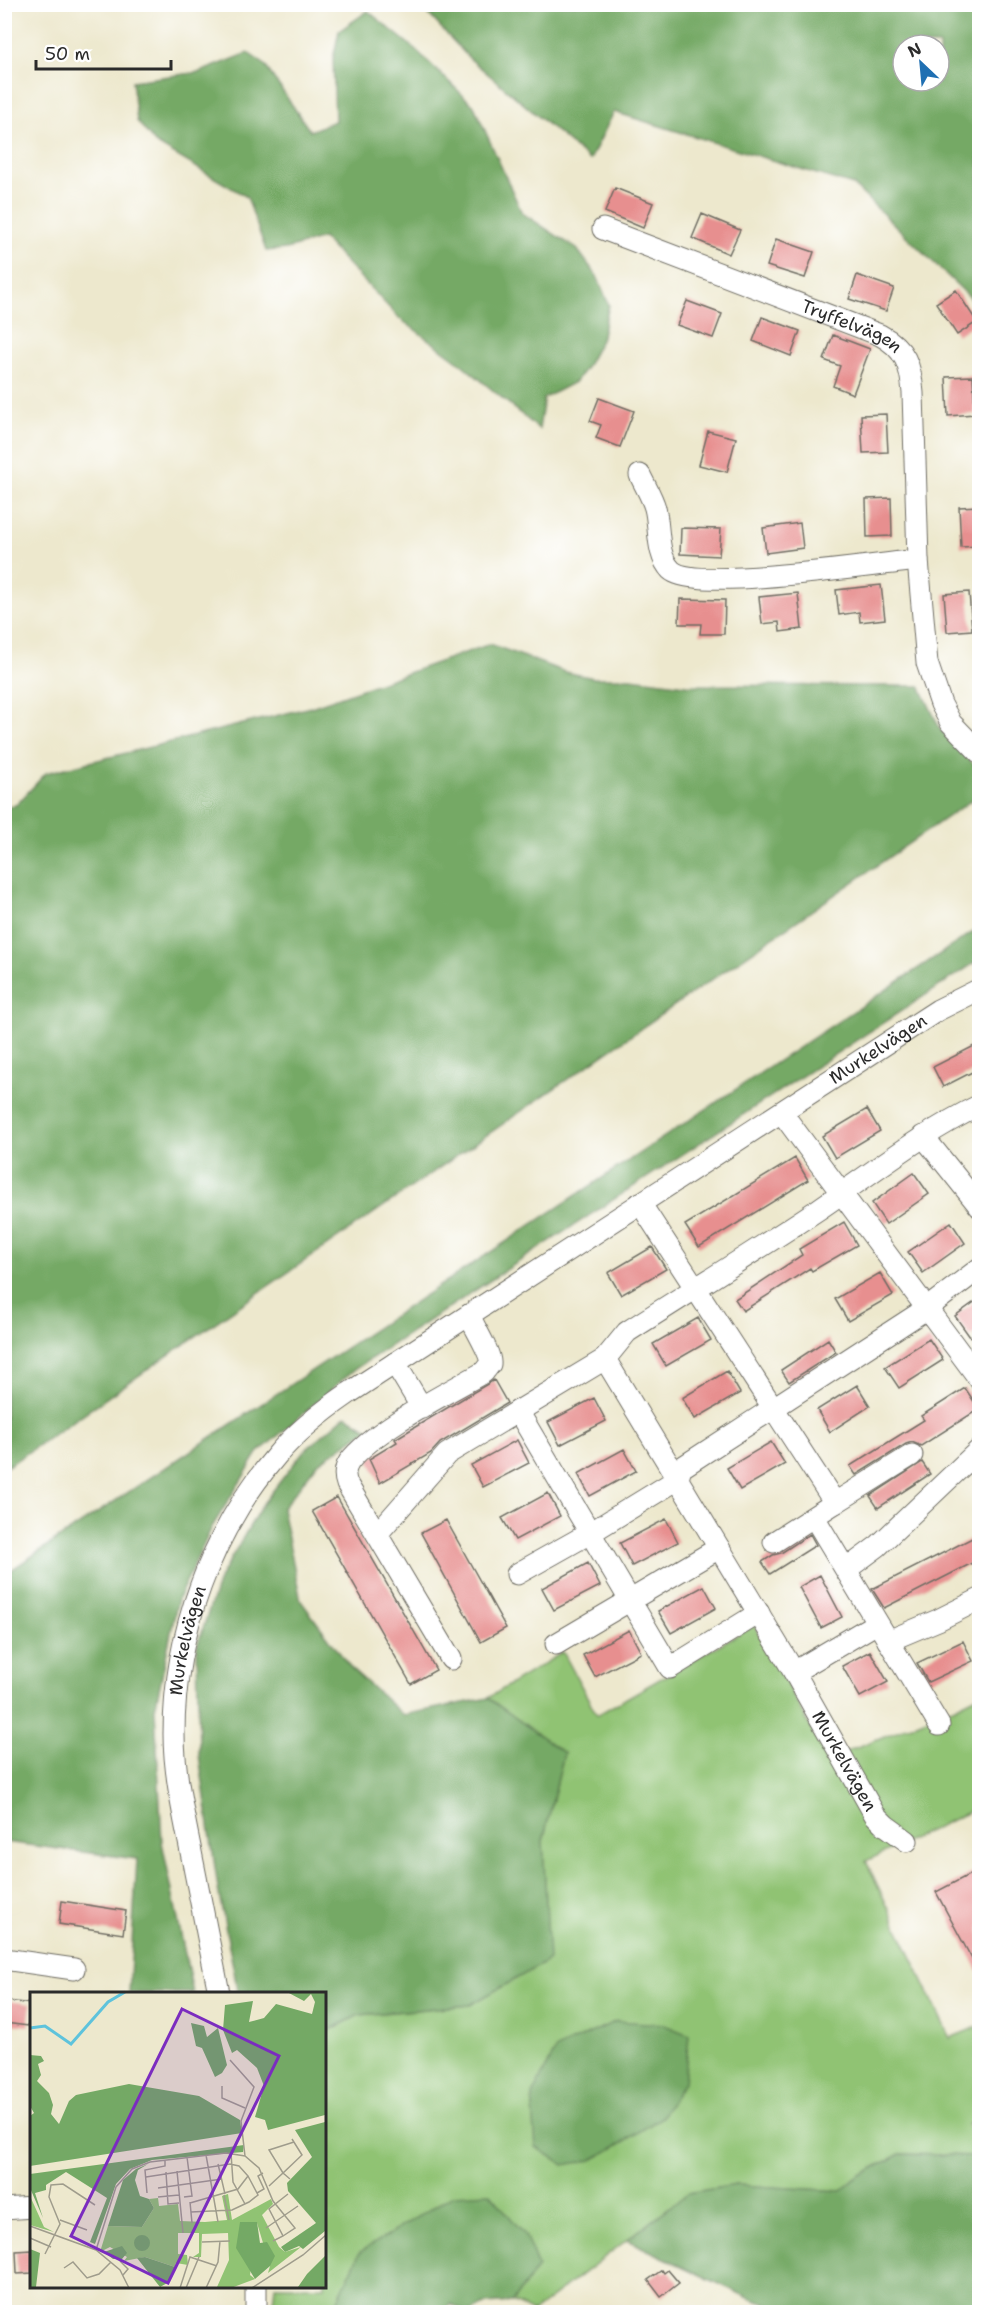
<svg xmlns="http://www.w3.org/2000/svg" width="984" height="2317" font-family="'Shantell Sans',sans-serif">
	<rect width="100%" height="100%" fill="#fff"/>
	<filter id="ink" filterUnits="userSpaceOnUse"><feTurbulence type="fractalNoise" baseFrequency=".0167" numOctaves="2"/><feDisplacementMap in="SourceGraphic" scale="12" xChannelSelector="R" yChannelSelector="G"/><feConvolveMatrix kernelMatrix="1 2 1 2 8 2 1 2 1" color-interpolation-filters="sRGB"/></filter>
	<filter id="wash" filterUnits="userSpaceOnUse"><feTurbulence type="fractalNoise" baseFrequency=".008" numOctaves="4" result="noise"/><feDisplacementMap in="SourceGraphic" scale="24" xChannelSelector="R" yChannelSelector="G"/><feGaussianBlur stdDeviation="1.35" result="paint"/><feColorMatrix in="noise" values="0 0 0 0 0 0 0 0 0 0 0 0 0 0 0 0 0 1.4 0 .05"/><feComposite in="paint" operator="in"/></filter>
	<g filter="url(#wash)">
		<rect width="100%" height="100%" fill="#ede8cd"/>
		<path fill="#90c373" stroke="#5e774f" stroke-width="1.5" d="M754,1625l74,134 123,-50 28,-14v112l-113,54 84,177 29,-12v94l-11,4 10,32 -78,-2 -40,21 -19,16 -105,-6 -48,8 -155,119 -21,-10 26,-35 -178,-15 -28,60h-53l-6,-10 2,-16h49v-253l35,-18 111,-10 78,-45 -5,-119 21,-88 -76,-55 75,-46 34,63z"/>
		<path fill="#74a965" stroke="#506a48" stroke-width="1.5" fill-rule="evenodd" d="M420,5h559v301l-126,-121 -239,-73 -24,48 -121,-102zM903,45h36v36h-36z
			M368,11l47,38 59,57 48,107 55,36 20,27 12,29 -8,35 -16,29 -10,13 -31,16 -5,31 -80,-67 -60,-44 -76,-80 -36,11 -21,2 -19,-54 -92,-54 -18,-22 -5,-40 68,-9 48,-19 16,11 46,67 25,-10 -2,-62 6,-28z
			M490,644l75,28 29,6h37l55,7 234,1 20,43 39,41v25l-974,673v-661l11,-2 30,-32 265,-66z
			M979,928v32l-624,409 -97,84 -46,74 -34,72 -23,110 7,133 31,151h-64l8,-134 -132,-17v-268z
			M346,1415l22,14 -51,35 -35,45 19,92 50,67 52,47 85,-17 76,55 -21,88 6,119 -79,45 -111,10 -35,18v-40h-86l-20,-104 -19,-134 -2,-109 23,-69 42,-72 40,-52z
			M616,2021l46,3 27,11 -5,47 -22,35 -40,26 -30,17 -28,5 -28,-18 -4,-52 24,-46z
			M900,2154l78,2 2,8 -1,148h-186l-42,-13 -124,-59 61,-47 48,-8 105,6 19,-16z
			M490,2193l35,42 13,32 -26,35 -26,2 -15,8h-5l-15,-8 -6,8h-113l28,-60 93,-57z"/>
		<g id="blocks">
			<path fill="#e78f8f" d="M615,188l38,15 -10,25 -38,-16z
				M702,214l38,16 -11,24 -37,-16z
				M776,239l38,13 -9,26 -38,-12z
				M857,275l37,13 -8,23 -37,-12z
				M956,290l21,32 -20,13 -21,-32z
				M687,301l35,13 -9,24 -36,-13z
				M762,317l38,14 -9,25 -38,-15z
				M833,335l37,14 -17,45 -20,-8 7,-20 -16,-6z
				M973,376l2,38 -27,2 -2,-39z
				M599,398l35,13 -14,36 -24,-9 5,-13 -11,-4z
				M886,414l2,38 -25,1 -2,-38z
				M708,431l28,7 -9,34 -28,-7z
				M891,498l1,38 -25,1 -1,-38z
				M980,506v40l-19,1 -2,-40z
				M800,523l3,25 -37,5 -3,-25z
				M681,528l40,1 -2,27 -39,-2z
				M881,585l4,34 -25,3 -1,-10 -20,3 -3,-25z
				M969,592l3,38 -25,2 -3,-38z
				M798,593l4,36 -22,3 -1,-10 -17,2 -3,-27z
				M680,599l45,1 -1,34h-24l1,-10h-22z
				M980,1043v25l-37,19 -10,-20z
				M867,1109l13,22 -45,27 -13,-22z
				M795,1158l13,22 -109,67 -14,-22z
				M914,1173l15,21 -43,30 -14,-21z
				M844,1222l13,23 -45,26 -2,-3 -67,43 -8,-12 67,-44 -3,-6z
				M951,1222l14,21 -42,30 -15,-21z
				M652,1247l14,22 -45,26 -13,-22z
				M880,1273l13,22 -45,26 -13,-22z
				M980,1298v32l-10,7 -15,-21z
				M698,1318l13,22 -45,26 -13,-22z
				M828,1339l8,13 -47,30 -8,-12z
				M929,1339l14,21 -44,28 -14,-21z
				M727,1371l13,22 -45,26 -13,-21z
				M494,1380l13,23 -67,40 -9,10 -51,30 -11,-24 28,-17 -2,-3 5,-3z
				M857,1385l13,21 -40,26 -13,-22z
				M965,1388l14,21 -58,37 -9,-4 -6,2 -50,31 -6,-9 74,-46 -3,-4z
				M594,1398l12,23 -46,24 -12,-23z
				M517,1440l12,23 -46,24 -12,-22z
				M771,1442l14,22 -45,26 -13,-22z
				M624,1449l12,22 -46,25 -12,-22z
				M922,1462l8,12 -52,34 -8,-12z
				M548,1493l12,23 -45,24 -13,-22z
				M337,1497l99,173 -25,14 -99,-173z
				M666,1519l12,23 -46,24 -12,-23z
				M446,1520l60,108 -25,14 -60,-109z
				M810,1534l6,11 -46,29 -8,-12 11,-7 8,-2z
				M980,1534v25l-96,49 -12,-19z
				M588,1563l12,23 -46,24 -12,-22z
				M820,1575l22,42 -21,11 -22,-41z
				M704,1586l12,22 -45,25 -13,-22z
				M629,1630l12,23 -46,24 -12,-22z
				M963,1641l10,20 -45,21 -11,-19z
				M870,1651l18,31 -28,15 -18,-31z
				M980,1869v105l-44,-82z
				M62,1901l64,10 -3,23 -64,-10z
				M8,2001l23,3 -3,22 -23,-3z
				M32,2250v23l-15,1 -1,-23z
				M662,2270l2,3 4,-3 11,13 -18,14 -13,-17z"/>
		</g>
	</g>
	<g filter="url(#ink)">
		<use href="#blocks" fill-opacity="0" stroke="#6f6d64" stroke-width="1.5"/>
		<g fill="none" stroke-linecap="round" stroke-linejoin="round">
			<defs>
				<g id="street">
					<path id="s1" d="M603,229l277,106c25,13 31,31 33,58l5,167 9,103 14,41 10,19 29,30"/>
					<path d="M640,475c5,11 12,22 15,33 5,19 1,47 16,62 23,22 207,-6 247,-10"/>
					<path d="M782,1113l198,267"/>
					<path d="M923,1136l57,71"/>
					<path d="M640,1203l195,300 -61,39"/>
					<path id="s2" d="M605,1359l189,313 81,143 10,10 22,16"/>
					<path d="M395,1363l27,45"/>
					<path d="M518,1411l152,257 89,-55"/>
					<path d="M835,1503l77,-48"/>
					<path d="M814,1517l125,208"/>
					<path d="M377,1534l70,-80 158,-95 22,-27c64,-41 129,-81 192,-123 53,-36 103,-76 161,-104"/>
					<path d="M847,1569l31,-23 102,-97"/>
					<path d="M517,1574l73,-41 88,-54 3,-11 245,-159 54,-41"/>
					<path d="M888,1641l50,-21 42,-21"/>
					<path d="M556,1644l163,-96"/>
					<path d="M451,1659l-104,-175c-3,-8 -3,-14 2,-22 24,-32 98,-69 135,-90 1,-2 5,-6 6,-8 2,-9 -17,-39 -21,-49"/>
					<path d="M794,1672l83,-49"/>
					<path d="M4,1959l70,10"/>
					<path id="s3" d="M219,1993c-10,-50 -20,-101 -30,-151 -7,-35 -15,-72 -15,-108 0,-101 37,-202 103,-279 20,-24 46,-44 72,-62l589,-383 42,-21"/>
					<path d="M4,2209l28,-2"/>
					<path d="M256,2286v26"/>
				</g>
			</defs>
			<use href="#street" stroke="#6f6d64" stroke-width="23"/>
			<use href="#street" stroke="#fff" stroke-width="21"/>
		</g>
	</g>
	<g text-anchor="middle" stroke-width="4.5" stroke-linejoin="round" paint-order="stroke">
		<g font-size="18" fill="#2b2b2b" stroke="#fff">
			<text dy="6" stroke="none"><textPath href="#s1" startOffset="267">Tryffelvägen</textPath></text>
			<text dy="6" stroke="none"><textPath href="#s3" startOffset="1293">Murkelvägen</textPath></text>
			<text dy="6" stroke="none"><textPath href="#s3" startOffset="358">Murkelvägen</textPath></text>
			<text dy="6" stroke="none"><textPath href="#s2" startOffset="468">Murkelvägen</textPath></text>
		</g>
	</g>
	<g transform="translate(30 1992)">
		<rect width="296" height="296" fill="#ede8cd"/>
		<path d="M198,202l4,26 39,-21 2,5 -11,11 17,32 6,5 16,-5 -33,26 2,-7 -13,-43 -7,52 5,4 -24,9 -14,-1 12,-27 -1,-27 -26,1 -1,23h-8l6,-4v-20h-21v21l9,1 1,10 -12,-2 -1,4 -30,-10 -21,4 3,-4 -17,-10 -10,5 8,-26 34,1 12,-19 -5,-9 9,-1 1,8 19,-2 2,17 25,1 22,-2 -5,-24zM0,204l14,31 10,5 -24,-7z" fill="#90c373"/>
		<path d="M257,0h38v123l-57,15 -3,-10 -10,-3 9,-31 -7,-18 -20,-18 -5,3 -9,-23 2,-25 28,-4 -4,21 15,-4 12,-14 36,10 3,-12 -4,-8 -7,7zM161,31l13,3 3,11 11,-9 9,37 -5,8 -7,4 -13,-29 -6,-2zM0,63l11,1 3,5 -6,3 3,11 -4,6 12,12 4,12 -2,9 8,10 10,-23 7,-6 53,-11 70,12 41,24 2,13 -212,33v-50l4,-3 -4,-7zM295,130v109l-22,18 -4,-3 -14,6 -4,-5 35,-24 -28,-32 -1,-8 25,-26 -17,-27zM214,153l-1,7 -91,8 -22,9 -14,15 -21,60 -5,-2 17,-44 -41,-26 -20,13v5l-11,3 8,25 -13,-30v-14zM118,172l-10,6 -3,10 5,16 9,3 5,9 -12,19 -34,-1 15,-46 13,-11zM210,230h17l3,21 7,-1 8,14 -5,10 -15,13 -19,-31zM104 251a8 8 0 1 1 16 0a8 8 0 1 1-16 0ZM92,254l5,7 -5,6h-9l-9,-7zM0,257l10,4 -4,34h-6zM295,264v31h-27l9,-13zM115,265l30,10 -6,15 -9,5 -23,-29z" fill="#74a965"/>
		<path fill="none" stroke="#5ec3dc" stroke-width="3" d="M0,36l15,-2 26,18 37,-42 17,-10"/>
		<path fill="none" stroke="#9f9c8c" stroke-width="1.5" d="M200,68l24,27 -13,34 4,35M192,94v12l23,10M262,147l10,16 -19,18 -14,-23 25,-8M201,161l2,29 12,22M176,163l12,67M188,172l7,30M147,179l6,62M136,180l2,32 11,-1M116,185l84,-13 9,2 9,10 -10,13 -48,14M239,194l14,-13 7,6M128,196l64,-9M117,201l-2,-23 20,-4v-6M227,201l7,-4 -6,-13 5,-3M194,203l5,25M128,205l21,-2M154,205l8,-1 -5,-39M160,210l2,21M161,220l41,-2 17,-8 9,-7 -10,-19M30,228l27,10M0,234l66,24 24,20 9,18M236,236l32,-22M0,246l21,9M243,249l10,-5 -14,-27 19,-15M172,250l28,-1M66,258l20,-63 16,-18 18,-7 76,-9 19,3 14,12 14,33 22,27 -12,8M15,262l15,-30 -11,-27 2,-12 12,-1 32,21M90,269l8,8 -5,6M34,276l9,-6 14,16 12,-4 12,-12M150,296l10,-31 27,9M156,296l13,-31M176,296l12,-26 2,-21M222,296l51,-33 23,-20"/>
		<path fill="#7b2cbf" fill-opacity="0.15" stroke="#7b2cbf" stroke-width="3" d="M152,17l97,47 -111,227 -97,-47z"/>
		<rect width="296" height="296" fill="none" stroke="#2b2b2b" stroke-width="3"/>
	</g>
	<rect width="984" height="2317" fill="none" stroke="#fff" stroke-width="24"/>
	<g transform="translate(921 63) rotate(334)"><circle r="28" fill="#ffffff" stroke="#aaaaaa" stroke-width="1.5"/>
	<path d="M0-4.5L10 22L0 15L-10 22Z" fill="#1f6fb2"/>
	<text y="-9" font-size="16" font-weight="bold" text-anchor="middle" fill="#2b2b2b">N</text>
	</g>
	<path d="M36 60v9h135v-9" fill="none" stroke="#2b2b2b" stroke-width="3"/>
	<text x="45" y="60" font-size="18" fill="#2b2b2b" stroke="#ffffff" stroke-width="4.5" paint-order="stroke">50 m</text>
</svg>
